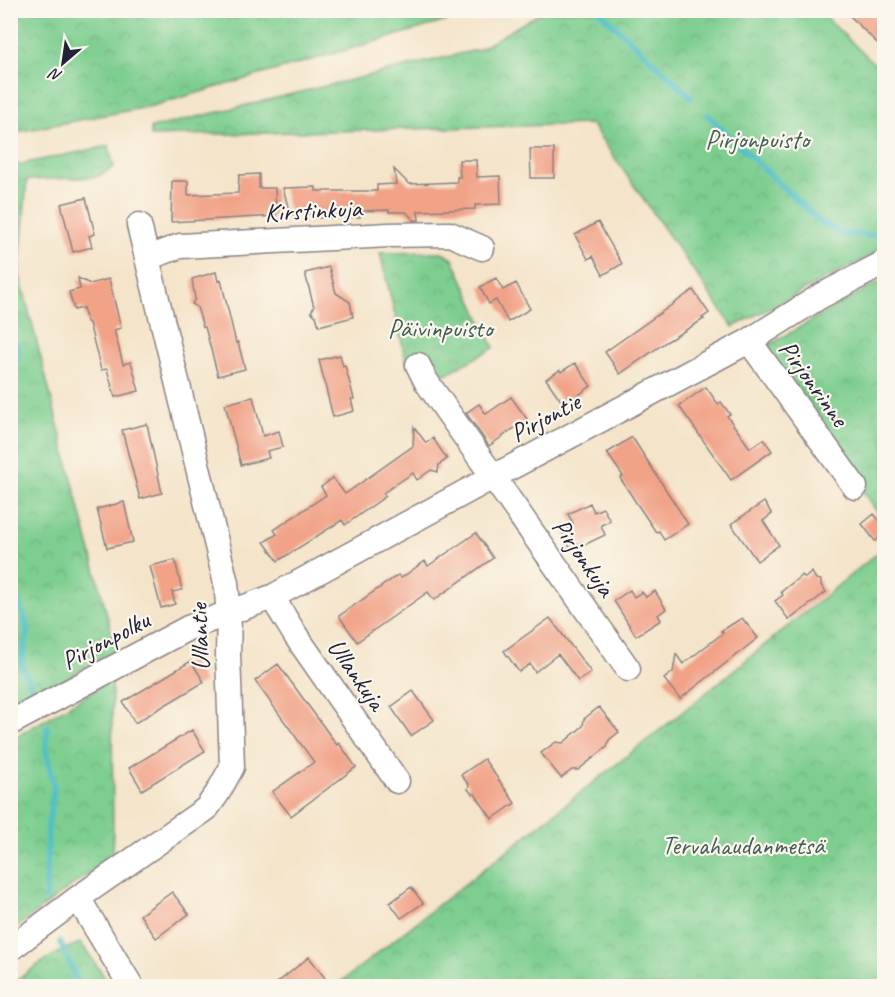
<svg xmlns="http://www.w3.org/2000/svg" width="895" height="997" font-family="Caveat,sans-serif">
	<defs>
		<pattern id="park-crowns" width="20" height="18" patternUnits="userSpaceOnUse" patternTransform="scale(1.5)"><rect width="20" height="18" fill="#7dce8f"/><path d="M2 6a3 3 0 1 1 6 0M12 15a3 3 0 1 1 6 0" fill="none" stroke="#6cb17c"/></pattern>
	</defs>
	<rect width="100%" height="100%" fill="#fbf7ec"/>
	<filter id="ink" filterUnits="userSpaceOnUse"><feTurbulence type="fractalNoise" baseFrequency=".0167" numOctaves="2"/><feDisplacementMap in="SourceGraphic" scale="12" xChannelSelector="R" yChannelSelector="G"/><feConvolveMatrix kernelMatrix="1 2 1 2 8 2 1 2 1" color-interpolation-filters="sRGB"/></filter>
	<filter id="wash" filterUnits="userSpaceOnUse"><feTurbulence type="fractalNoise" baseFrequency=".008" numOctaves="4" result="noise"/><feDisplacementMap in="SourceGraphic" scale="24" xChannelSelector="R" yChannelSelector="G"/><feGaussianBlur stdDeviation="1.35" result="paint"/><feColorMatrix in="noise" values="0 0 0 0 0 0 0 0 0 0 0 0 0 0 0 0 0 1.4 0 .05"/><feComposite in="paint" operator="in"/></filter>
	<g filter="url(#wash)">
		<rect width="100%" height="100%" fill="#f4e4c9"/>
		<path fill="url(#park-crowns)" stroke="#507865" stroke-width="1.5" d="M11,10h470v1l-329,95 -141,27z
			M543,11h276l65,62v176l-151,78 -142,-203 -440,12v-8l329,-79z
			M109,146l5,21 -17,10 -70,3 -8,93 97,377 -105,60v-544z
			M442,252l11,7 41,89 -61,33 -26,-17 -27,-111z
			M884,279v243l-119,-175z
			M884,548v438h-548l339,-268z
			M112,680l1,175 -102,76v-194h5z
			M81,943l30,43h-100v-2c21,-14 45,-34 70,-41z"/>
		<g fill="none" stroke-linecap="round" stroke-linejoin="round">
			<path stroke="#52c0c6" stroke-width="6" d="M598,10l93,87
				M707,115l112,106 22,13 43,1
				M10,336l9,13 -6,22 1,20 -4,7
				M10,591l9,12 9,27 -7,34 11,25
				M46,898l2,-72 6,-39 -8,-39 1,-21
				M60,942l20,44"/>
		</g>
		<g id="blocks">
			<path fill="#f1a287" d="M844,10h41v41z
				M530,149h24v29h-23z
				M459,160h17l1,17 23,-1 1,28 -26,1v4l-57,2 1,9h-5l-8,-8h-17v-2l-29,1v6l-44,1v-4l-26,1 -7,-27 33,-1v4h61v-6l19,-1 -2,-15 15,15 48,-2v-5h3z
				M259,174v14h16l1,28 -105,6 1,-41h16v14l50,-2 1,-18z
				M86,198l9,36 -6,2 3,11 -19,5 -12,-48z
				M598,222l24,42 -19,11 -10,-19 -5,3 -13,-24z
				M329,267l7,26 14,9 3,15 -34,9 -3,-10 -5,-4 3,-5 -9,-34z
				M216,272l2,9 3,-1 15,63 2,-1 7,27 -27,7 -13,-49h-2l-6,-20 -5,-3 3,-5 -3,-20z
				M78,278l12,6 19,-5 12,49 -7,2 9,34 8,-2 8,29 -24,6 -8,-28 -6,1 -12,-47 -2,-1 -4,-14 -9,2 -5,-18 11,-3z
				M496,278l7,12 13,-7 14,26 -22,13 -12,-22 -7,4 -9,-17z
				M693,290l16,23 -7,5 2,1 -38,23 -46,32 -15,-22z
				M340,355l3,11 2,-1 9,34h-3l3,12 -21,6 -14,-57z
				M575,363l16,23 -21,15 -2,-2 -6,3 -16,-23 14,-9 1,2z
				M706,387l12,17 3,-2 9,12 -3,2 23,32 14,-9 8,12 -41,29 -52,-74z
				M253,397l10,39 16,-5 4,16 -16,4 2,7 -28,7 -16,-61z
				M511,397l16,22 -38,27 -23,-33 13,-9 7,10z
				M147,424l15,69 -22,6 -18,-69z
				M414,427l12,16 7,-5 14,21 -8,6 -1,7 -7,-2 -14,10 -4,-7 -30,20 3,3 -41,29 -3,-5 -64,41 -14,-19 13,-8 -3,-4 52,-35 -5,-8 12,-9 12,16 68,-48z
				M632,437l56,87 -24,16 -5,-9 -3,1 -21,-31 -15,-23 3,-2 -16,-23z
				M124,502l9,40 -26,6 -10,-39z
				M764,502l8,12 -9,7 16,24 -22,16 -26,-37z
				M590,503l4,9 9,-4 7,13 -9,4 4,10 -21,10 -2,-3 -12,6 -7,-15 6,-3 -2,-4 6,-3 -5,-9z
				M874,514l11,13v7l-10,7 -13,-17z
				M476,533l17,25 -59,42 -6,-8 -71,50 -18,-26 59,-41 3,3 24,-17 3,5z
				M175,560l7,30 -10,2 3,12 -14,4 -11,-42z
				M812,572l4,7 5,1v5l5,7 -37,28 -14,-19 8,-6 -2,-3 21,-17 3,3z
				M630,590l4,7 8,-5 4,5 9,-6 11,18 -8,6 3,5 -25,16 -22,-35z
				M550,618l41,54 -13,9 -20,-27 -23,18 -5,-8 -11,8 -15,-21z
				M742,618l16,20 -78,61 -16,-20 9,-7 3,-18 7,10 40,-31 -2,-2z
				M191,661l13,21 -69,41 -12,-21z
				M278,664l59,81 2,-2 17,24 -65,49 -19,-24 42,-30 -59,-81z
				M413,691l21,29 -23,16 -20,-29z
				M599,707l20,25 -10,8 -2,7 -29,23h-6l-11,8 -20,-25 15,-11 7,1 20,-17 1,-7z
				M192,730l13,21 -63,39 -13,-22z
				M484,759l31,44 -23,16 -17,-25h-3l-4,-5 1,-4 -8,-10z
				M411,887l12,16 -22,15 -11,-15z
				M172,892l17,22 -33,24 -16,-23z
				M309,957l16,21 -12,9h-41z"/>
		</g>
	</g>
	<g filter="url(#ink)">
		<use href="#blocks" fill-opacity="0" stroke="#8b8382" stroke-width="1.5"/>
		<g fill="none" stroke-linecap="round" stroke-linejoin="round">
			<defs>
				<path id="minor" d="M147,258l33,-12 209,-11 61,-1 32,14
					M749,341l106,146
					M418,365l8,16 202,288
					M272,597l24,39 101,145
					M10,723l178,-95 84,-31 221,-120 256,-136 70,-44 65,-34
					M78,898l53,88
					M10,949l68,-51 128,-89 11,-15 15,-27 -4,-113 1,-40 -3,-31 -87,-358"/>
			</defs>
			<use href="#minor" stroke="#8b8382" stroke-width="27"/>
			<use href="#minor" stroke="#fff" stroke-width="24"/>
		</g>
	</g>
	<g text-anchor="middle" stroke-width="4.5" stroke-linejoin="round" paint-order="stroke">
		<g font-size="26" fill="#425e58" stroke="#fbf7ec">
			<text x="757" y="148">Pirjonpuisto</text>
			<text x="440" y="337">Päivinpuisto</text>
			<text x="743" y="854">Tervahaudanmetsä</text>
		</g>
		<g font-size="26" fill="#22223b" stroke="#fbf7ec">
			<text transform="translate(313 210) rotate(-3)" y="9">Kirstinkuja</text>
			<text transform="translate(814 383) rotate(54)" y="9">Pirjonrinne</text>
			<text transform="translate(545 417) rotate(-28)" y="9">Pirjontie</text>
			<text transform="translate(584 557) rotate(55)" y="9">Pirjonkuja</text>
			<text transform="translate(199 637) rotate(-92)" y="9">Ullantie</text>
			<text transform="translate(105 640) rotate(-28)" y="9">Pirjonpolku</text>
			<text transform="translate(357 674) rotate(55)" y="9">Ullankuja</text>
		</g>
	</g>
	<rect width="895" height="997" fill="none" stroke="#fbf7ec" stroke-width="36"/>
	<g transform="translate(63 63) rotate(209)" stroke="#fbf7ec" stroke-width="4.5" paint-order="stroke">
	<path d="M0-4.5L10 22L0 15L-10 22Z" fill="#22223b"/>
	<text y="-9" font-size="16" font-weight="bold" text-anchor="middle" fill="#22223b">N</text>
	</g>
</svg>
